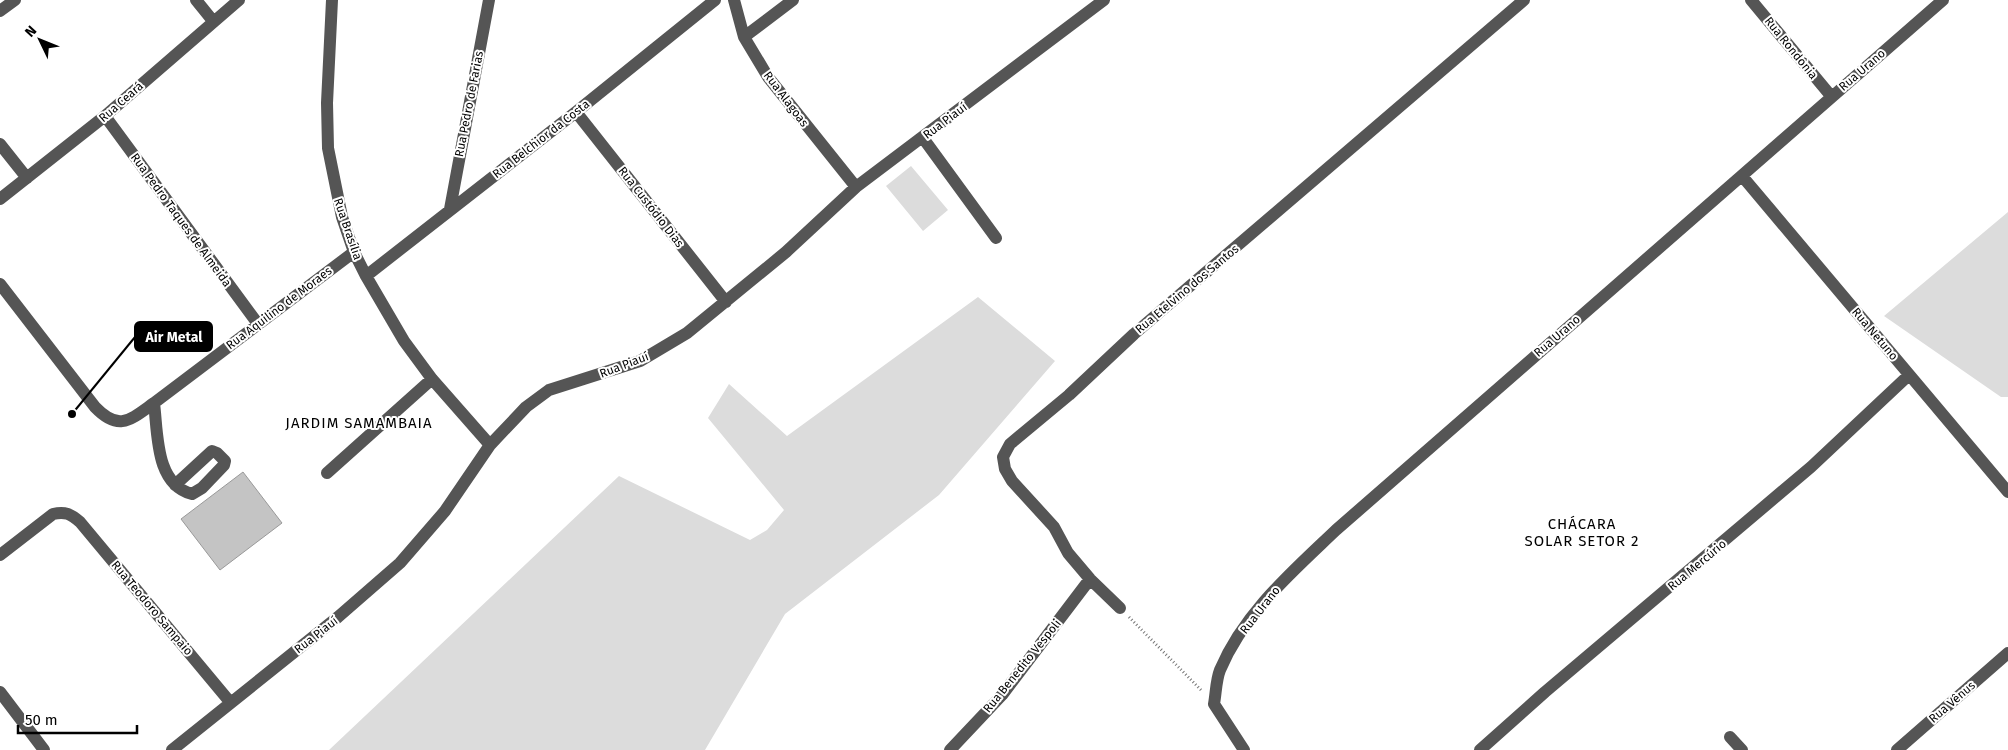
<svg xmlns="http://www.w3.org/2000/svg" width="2008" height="750" font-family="'Fira Sans',sans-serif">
	<rect width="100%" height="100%" fill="#fff"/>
	<path fill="#dcdcdc" d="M911,166l37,44 -25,21 -37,-45z
		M2008,212v185h-7l-117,-81z
		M978,297l77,64 -116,134 -154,119 -80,136h-376l290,-274 131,64 17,-10 17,-20 -76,-92 21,-34 58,52z"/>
	<path fill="#c4c4c4" stroke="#999" d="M243,472l39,51 -62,47 -39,-51z"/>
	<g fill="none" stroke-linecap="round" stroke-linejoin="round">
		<path stroke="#777" stroke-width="3" stroke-dasharray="1 2.5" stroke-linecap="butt" d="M1129,617l73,74"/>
		<path stroke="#555" stroke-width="12" d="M196,0l17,21
			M332,0l-5,103 1,45 14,69 12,35 12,24 38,65 28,38 58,66
			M734,0l10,37 24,40 88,110
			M1751,0l80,96
			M0,11l15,-11
			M744,37l49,-37
			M576,112l150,190
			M105,116l153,208
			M923,138l73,100
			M0,144l27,34
			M1742,176l266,316
			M0,199l105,-83 134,-116
			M450,209l39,-209
			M366,276l210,-164 139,-112
			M0,284l95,123c24,25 35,13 59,-4l200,-151
			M154,403c4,31 1,81 38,91l10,-6 22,-23 1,-4 -8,-8 -5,-2 -37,34
			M327,473l105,-94
			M0,555l53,-41c12,-3 18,0 27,8l150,180
			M1120,608l-30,-29 -22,-26 -14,-26 -42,-46 -7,-12 -2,-12 7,-13 59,-49 65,-61 390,-334
			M0,692l44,58
			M1730,737l12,13
			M172,750l166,-133 62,-54 45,-52 45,-66 36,-38 23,-17 91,-29 47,-28 99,-81 70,-65 248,-187
			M950,750l52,-55 88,-116
			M1244,750l-30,-46c2,-11 2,-24 6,-34 24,-57 72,-98 116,-140l607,-530
			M1480,750l65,-58 266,-225 98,-92
			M1897,750l111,-97"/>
	</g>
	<g text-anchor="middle" stroke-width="4" stroke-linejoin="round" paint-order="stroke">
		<g font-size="12" fill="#000" stroke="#fff">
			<text transform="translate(1791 48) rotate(51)" y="4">Rua Rondônia</text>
			<text transform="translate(1862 70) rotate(-41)" y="4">Rua Urano</text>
			<text transform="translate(786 99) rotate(53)" y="4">Rua Alagoas</text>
			<text transform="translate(121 102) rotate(-41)" y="4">Rua Ceará</text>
			<text transform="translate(469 104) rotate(-79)" y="4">Rua Pedro de Farias</text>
			<text transform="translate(945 121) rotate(-37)" y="4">Rua Piauí</text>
			<text transform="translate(541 139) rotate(-38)" y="4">Rua Belchior da Costa</text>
			<text transform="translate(651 207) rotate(52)" y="4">Rua Custódio Dias</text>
			<text transform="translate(181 220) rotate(54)" y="4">Rua Pedro Taques de Almeida</text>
			<text transform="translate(348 229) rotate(71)" y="4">Rua Brasília</text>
			<text transform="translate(1187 289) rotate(-40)" y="4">Rua Etelvino dos Santos</text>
			<text transform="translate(279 308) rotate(-37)" y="4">Rua Aquilino de Moraes</text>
			<text transform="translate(1875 334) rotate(50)" y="4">Rua Netuno</text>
			<text transform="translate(1557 336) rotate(-41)" y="4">Rua Urano</text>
			<text transform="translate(624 365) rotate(-21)" y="4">Rua Piauí</text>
			<text transform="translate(1697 565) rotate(-40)" y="4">Rua Mercúrio</text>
			<text transform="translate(152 608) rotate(50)" y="4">Rua Teodoro Sampaio</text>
			<text transform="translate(1260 610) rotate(-52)" y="4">Rua Urano</text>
			<text transform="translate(316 635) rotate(-38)" y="4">Rua Piauí</text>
			<text transform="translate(1022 666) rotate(-51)" y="4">Rua Benedito Vespoli</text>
			<text transform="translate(1952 702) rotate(-41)" y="4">Rua Vênus</text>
		</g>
		<g font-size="15" letter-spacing="1" fill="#000" stroke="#fff">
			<text x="359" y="428">JARDIM SAMAMBAIA</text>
			<text x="1582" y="529">CHÁCARA<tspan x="1582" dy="17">SOLAR SETOR 2</tspan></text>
		</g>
	</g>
	<path fill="none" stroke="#000" stroke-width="2" d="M72 414L135 337"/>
	<circle fill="#000" stroke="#fff" stroke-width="2" cx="72" cy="414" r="5"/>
	<rect fill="#000" stroke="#000" stroke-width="2" x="135" y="322" width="77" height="29" rx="5"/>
	<g font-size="14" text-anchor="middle" font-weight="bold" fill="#fff">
		<text x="174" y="342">Air Metal</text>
	</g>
	<g transform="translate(40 40) rotate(313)" stroke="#ffffff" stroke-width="4" paint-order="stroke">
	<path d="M0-4L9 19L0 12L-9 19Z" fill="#000000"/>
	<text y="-8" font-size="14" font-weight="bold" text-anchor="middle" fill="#000000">N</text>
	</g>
	<path d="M18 725v8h119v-8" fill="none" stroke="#000000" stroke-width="2.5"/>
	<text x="25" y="725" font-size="15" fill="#000000" stroke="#ffffff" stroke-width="4" paint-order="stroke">50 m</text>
</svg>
